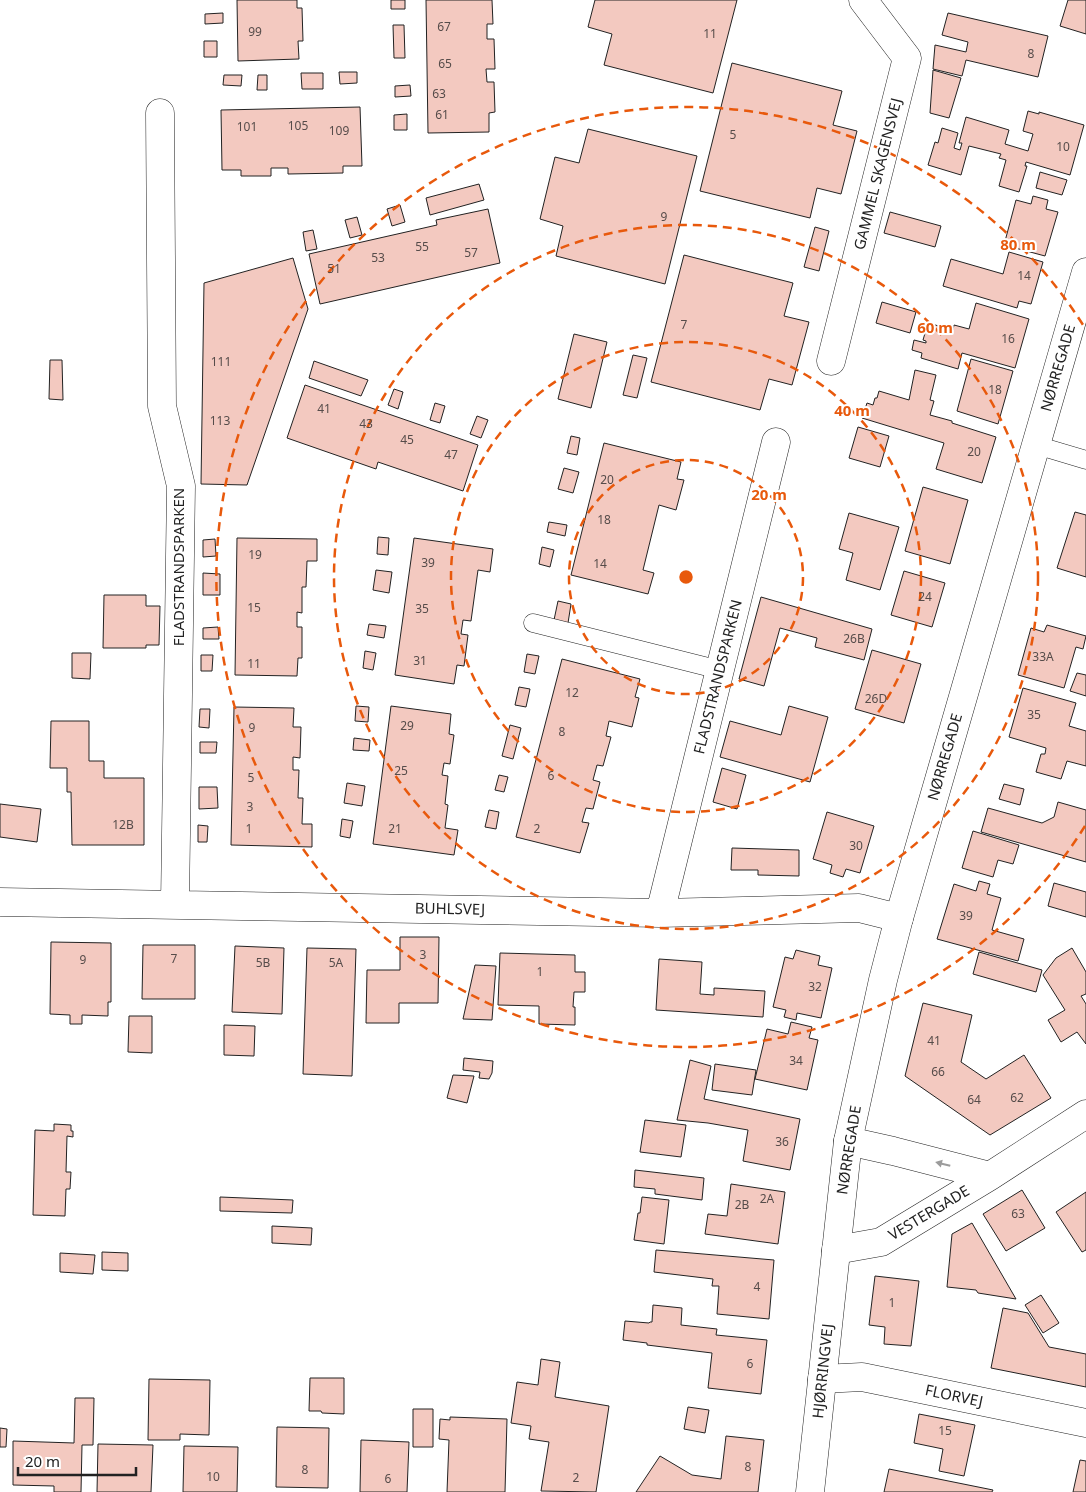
<svg xmlns="http://www.w3.org/2000/svg" width="1086" height="1492" font-family="'Noto Sans',sans-serif">
	<rect width="100%" height="100%" fill="#fff"/>
	<path fill="#f3c9c0" stroke="#222" d="M237,0h60v8h5l1,33h-5l1,18 -61,2z
		M391,0h14v9h-14z
		M426,0h66l1,24h-6v15h7l1,30h-9l1,13h7l1,30 -6,1v19l-61,1z
		M595,0h142l-24,93 -109,-28 8,-31 -24,-7z
		M1068,0h18v34l-26,-8z
		M223,13v10l-18,1v-10z
		M948,13l100,23 -10,41 -72,-17 -4,16 -29,-7 2,-24 31,7 2,-10 -26,-7z
		M393,25h11l1,33h-11z
		M204,41h13v16h-13z
		M732,63l110,28 -9,34 24,6 -16,63 -24,-6 -7,30 -110,-27z
		M933,70l28,8 -12,40 -19,-5z
		M339,72h18v11l-17,1z
		M301,73h22v16h-21z
		M224,75h18l-1,11 -18,-1z
		M258,75h9v15h-10z
		M410,85l1,11 -16,1v-11z
		M360,107l2,59h-19v7l-55,1v-6h-17v8h-30v-6h-19l-1,-60z
		M1028,111l11,3v-2l45,13 -14,50 -44,-13 -1,4h2l-8,26 -20,-6 7,-26 -7,-2 2,-4 -32,-8 -8,29 -33,-10 7,-23 3,1 4,-15 16,5 -4,15 6,2 2,-7h-3l7,-26 43,13 -4,14 23,7 5,-17 -10,-3z
		M407,114v16h-13v-15z
		M588,129l109,27 -32,128 -109,-28 7,-30 -23,-7 15,-62 24,6z
		M1040,172l27,8 -5,15 -26,-7z
		M479,184l5,16 -54,15 -4,-17z
		M1033,196l15,4 -2,9 12,3 -13,44 -41,-11 12,-45 15,4z
		M400,205l5,17 -13,4 -5,-17z
		M488,209l12,54 -180,41 -11,-50 128,-29 -1,-5z
		M890,212l51,14 -6,21 -51,-14z
		M357,217l5,18 -12,3 -5,-18z
		M815,227l14,4 -10,40 -15,-4z
		M313,230l4,19 -11,2 -3,-19z
		M1009,252l34,10 -12,42 -12,-3 -2,7 -74,-22 8,-27 52,15z
		M684,255l109,28 -9,33 25,6 -17,63 -23,-6 -9,31 -109,-28z
		M293,258l15,51 -61,176 -46,-1 3,-201z
		M882,302l34,10 -6,21 -34,-10z
		M976,303l53,16 -14,49 -53,-15 -4,16 -37,-11 1,-5 -10,-3 2,-10 12,3v-2l-3,-1 5,-17 25,7 1,-5 15,4z
		M574,334l33,8 -16,66 -33,-9z
		M633,355l14,3 -10,40 -14,-3z
		M971,359l42,12 -15,53 -41,-13z
		M50,360h12l1,40 -14,-1z
		M314,361l54,19 -7,16 -52,-18z
		M915,370l21,5 -6,25 4,1 -4,14 22,6v2l44,14 -14,46 -46,-14 8,-26 -82,-25 5,-15 6,2 2,-7h2l2,-7 30,9z
		M305,385l173,60 -15,46 -85,-29 -2,7 -89,-31z
		M394,389l9,3 -5,17 -10,-4z
		M435,403l10,3 -5,17 -10,-3z
		M477,416l11,4 -7,18 -11,-4z
		M858,427l31,9 -9,31 -31,-9z
		M571,436l9,2 -3,17 -10,-2z
		M604,443l77,19 -4,17 7,1 -8,30 -17,-5 -16,65 11,3 -6,21 -77,-19z
		M564,468l15,4 -6,21 -15,-4z
		M923,487l45,13 -18,64 -45,-13z
		M1075,512l11,3v62l-29,-9z
		M849,513l50,14 -19,63 -34,-10 7,-27 -14,-4z
		M549,522l18,3 -2,11 -18,-4z
		M378,537l11,1 -1,17 -11,-1z
		M237,538l80,1v22h-10l-1,26h-4v26l-5,-1v15h5v31h-4l-1,18 -62,-1z
		M414,538l79,11 -3,23 -12,-2 -7,51 -8,-1 -2,14 7,1 -4,31 -7,-1 -3,19 -59,-9z
		M215,539l1,17 -13,1v-17z
		M542,547l12,3 -4,17 -11,-3z
		M376,570l16,2 -3,21 -16,-3z
		M904,571l41,12 -13,44 -41,-12z
		M203,573l17,1v21h-17z
		M104,595h42v11h14l-1,39h-13v3h-43z
		M761,597l111,32 -8,31 -49,-13 2,-9 -37,-10 -16,58 -25,-7z
		M558,601l13,3 -3,19 -14,-3z
		M369,624l17,2 -2,12 -17,-3z
		M1047,625l39,11 -3,13 -7,-2 -12,41 -46,-13 13,-47 13,4z
		M218,627l1,12h-16v-11z
		M872,650l49,14 -17,59 -49,-14z
		M365,651l11,2 -3,17 -10,-2z
		M72,653h19l-1,26 -18,-1z
		M527,654l12,2 -4,18 -11,-2z
		M201,655h12l-1,16h-11z
		M562,659l78,20 -5,18 4,1 -7,29 -23,-6 -3,15 5,1 -8,29 -6,-1 -4,15 7,2 -7,27 -7,-1 -4,14 7,1 -9,30 -64,-16z
		M1077,673l9,2v21l-16,-5z
		M519,687l11,2 -4,18 -11,-2z
		M1023,688l53,15 -7,23 17,5v35l-19,-5 -6,18 -25,-7 5,-18h4l1,-6 -37,-11z
		M356,706l13,1 -1,15 -13,-1z
		M391,706l60,8 -2,20 5,1 -4,29 -6,-1 -2,12 6,1 -3,28 3,1 -3,23 13,2 -4,25 -81,-11z
		M789,706l39,11 -18,65 -90,-25 10,-36 51,14z
		M234,707l60,1 -1,19h8l-1,31 -7,-1v13h6l-1,28h5l-1,26h10v23l-81,-2z
		M200,709h10l-1,19 -10,-1z
		M51,721h38v40h15v17h40v67h-72l-1,-53h-4v-24h-17z
		M510,725l11,3 -8,31 -11,-3z
		M354,738l16,2 -1,11 -16,-1z
		M200,742h17l-1,11h-16z
		M722,768l24,7 -9,34 -24,-7z
		M499,775l9,2 -4,15 -9,-2z
		M347,783l18,3 -3,20 -18,-3z
		M1004,784l20,5 -4,16 -21,-6z
		M199,787h18l1,21 -19,1z
		M1058,802l28,8v52l-105,-30 7,-24 54,15 12,-6z
		M0,804l41,5 -4,33 -37,-5z
		M489,810l10,2 -3,17 -11,-2z
		M827,812l47,14 -14,47 -14,-4 -3,8 -13,-4 2,-8 -19,-6z
		M342,819l11,2 -3,17 -10,-2z
		M198,825l10,1 -1,16h-9z
		M973,831l46,14 -6,19 -15,-4 -5,17 -31,-9z
		M732,848l67,2v26l-41,-1v-5h-27z
		M979,881l11,3 -3,10 14,4 -9,32 32,9 -6,22 -81,-22 17,-55 22,7z
		M1054,883l32,9v25l-38,-11z
		M400,937h39l-1,66h-39v20h-33l1,-53h33z
		M51,942l60,1v59h-3v14l-26,-1v9h-12v-9l-20,-1z
		M143,945h52v54h-53z
		M235,946l49,2 -2,66 -50,-2z
		M307,948l49,1 -4,127 -49,-2z
		M1072,948l14,24v22l-5,2 5,8v40l-9,-12 -16,10 -13,-22 17,-10 -22,-35 13,-17z
		M796,950l24,6 -2,9 14,3 -11,50 -24,-5 -1,7 -12,-3 2,-7 -13,-3 12,-50 8,2z
		M979,952l63,18 -6,22 -63,-18z
		M500,953l75,2v17h10v20h-11l-1,15h2v18l-36,-1v-18l-41,-1z
		M659,959l43,3 -2,32 14,1v-7l51,3 -2,26 -107,-7z
		M475,965l21,1 -4,54 -29,-1z
		M923,1003l49,12 -11,47 25,17 38,-24 27,43 -61,37 -85,-59z
		M129,1016h23v37l-24,-1z
		M791,1022l21,5 -3,11 9,2 -11,50 -52,-11 12,-50 21,5z
		M224,1025l31,1 -1,30 -30,-1z
		M464,1058l29,3 -1,12 -3,6 -10,-1 1,-6 -17,-2z
		M690,1060l21,6 -7,33 96,20 -10,51 -47,-9 5,-31 -40,-7 -31,-3z
		M715,1064l41,6 -4,25 -40,-5z
		M453,1075l21,1 -7,27 -20,-5z
		M645,1120l41,5 -5,32 -41,-5z
		M54,1124l17,1v6h2v6l-6,-1 -1,36h5l-1,17h-4l-1,27 -32,-1 2,-85 19,1z
		M635,1170l69,8 -2,22 -47,-6v-5l-21,-2z
		M731,1184l54,8 -7,52 -73,-10 3,-20 19,2z
		M1022,1190l23,38 -39,23 -23,-37z
		M1086,1192v58l-4,2 -26,-40z
		M220,1197l73,3 -1,13 -72,-2z
		M642,1197l27,3 -5,44 -30,-4 4,-27h2z
		M972,1223l44,76 -38,-6 -2,-3 -29,-3 5,-53z
		M272,1226l40,2 -1,17 -39,-2z
		M656,1250l118,10 -5,59 -52,-5 2,-28h-7l1,-7 -59,-7z
		M102,1252l26,1v18l-26,-1z
		M60,1253l35,2 -2,19 -33,-2z
		M875,1276l44,5 -8,65 -27,-2 1,-17 -16,-2z
		M1041,1295l18,28 -16,10 -18,-28z
		M653,1305l29,3 -1,17 36,4 -1,6 51,5 -6,54 -53,-6 4,-35 -65,-8v-2l-24,-3 2,-19 24,2 1,-1h2z
		M1003,1308l25,5 21,34 37,7v33l-95,-19z
		M541,1359l19,3 -5,35 54,9 -13,86 -55,-1 8,-49 -20,-3 2,-13 -20,-3 6,-41 21,3z
		M310,1378h34v36l-22,-1 -1,-2h-12z
		M149,1379l61,1 -1,55 -29,-1v6h-32z
		M75,1398h19l-1,47h-11l-1,47h-27v-6l-41,-1v-44l61,2z
		M688,1407l21,3 -4,23 -21,-4z
		M413,1409h20v38h-20z
		M919,1414l56,11 -11,51 -25,-5 4,-22 -29,-6z
		M450,1417l57,2 -2,73h-58l2,-52 -10,-1 1,-20 10,1z
		M277,1427l52,1 -1,60 -52,-1z
		M0,1428l7,1 -1,18h-6z
		M726,1436l38,4 -6,52h-122l24,-36 32,19 29,4z
		M361,1440l48,2 -2,50h-47z
		M98,1444l55,1 -2,47h-54z
		M184,1446l54,1 -1,45h-54z
		M1080,1460l6,1v31h-13z
		M889,1469l104,21 -1,2h-108z"/>
	<g fill="none" stroke-linecap="round" stroke-linejoin="round">
		<defs>
			<path id="lane" d="M1036,445l50,15
				M533,623l187,47"/>
			<path id="street" d="M160,113l2,293 19,80 -6,418
				M831,361l76,-303 -44,-58
				M0,902l660,11 199,-5 40,10
				M660,913l116,-471
				M848,1141l45,10 97,25
				M836,1250l45,-8 109,-66 96,-62
				M822,1379l40,-2 224,46"/>
			<path id="primary" d="M810,1492l38,-351 35,-161 16,-62 187,-646"/>
		</defs>
		<use href="#lane" stroke="#222" stroke-width="19"/>
		<use href="#street" stroke="#222" stroke-width="29"/>
		<use href="#primary" stroke="#222" stroke-width="29"/>
		<use href="#lane" stroke="#fff" stroke-width="18"/>
		<use href="#street" stroke="#fff" stroke-width="28"/>
		<use href="#primary" stroke="#fff" stroke-width="28"/>
	</g>
	<defs><path id="oneway-solid" d="M-6-.8H1V-3.2L6.5 0L1 3.2V.8H-6Z" transform="scale(1.25)"/></defs>
	<use fill="#9c9c9c" href="#oneway-solid" transform="translate(943 1164) rotate(-166)"/>
	<g fill="none" stroke="#e8590c" stroke-width="2.5" stroke-dasharray="9 6">
		<circle cx="686" cy="577" r="117"/>
		<circle cx="686" cy="577" r="235"/>
		<circle cx="686" cy="577" r="352"/>
		<path d="M1085 826A470 470 0 1 1 1085 328"/>
	</g>
	<g text-anchor="middle" stroke-width="4" stroke-linejoin="round" paint-order="stroke">
		<g font-size="12" fill="#564c4a">
			<text x="444" y="31">67</text>
			<text x="255" y="36">99</text>
			<text x="710" y="38">11</text>
			<text x="1031" y="58">8</text>
			<text x="445" y="68">65</text>
			<text x="439" y="98">63</text>
			<text x="442" y="119">61</text>
			<text x="298" y="130">105</text>
			<text x="247" y="131">101</text>
			<text x="339" y="135">109</text>
			<text x="733" y="139">5</text>
			<text x="1063" y="151">10</text>
			<text x="664" y="221">9</text>
			<text x="422" y="251">55</text>
			<text x="471" y="257">57</text>
			<text x="378" y="262">53</text>
			<text x="334" y="273">51</text>
			<text x="1024" y="280">14</text>
			<text x="684" y="329">7</text>
			<text x="1008" y="343">16</text>
			<text x="221" y="366">111</text>
			<text x="995" y="394">18</text>
			<text x="324" y="413">41</text>
			<text x="220" y="425">113</text>
			<text x="366" y="428">43</text>
			<text x="407" y="444">45</text>
			<text x="974" y="456">20</text>
			<text x="451" y="459">47</text>
			<text x="607" y="484">20</text>
			<text x="604" y="524">18</text>
			<text x="255" y="559">19</text>
			<text x="428" y="567">39</text>
			<text x="600" y="568">14</text>
			<text x="925" y="601">24</text>
			<text x="254" y="612">15</text>
			<text x="422" y="613">35</text>
			<text x="854" y="643">26B</text>
			<text x="1043" y="661">33A</text>
			<text x="420" y="665">31</text>
			<text x="254" y="668">11</text>
			<text x="572" y="697">12</text>
			<text x="876" y="703">26D</text>
			<text x="1034" y="719">35</text>
			<text x="407" y="730">29</text>
			<text x="252" y="732">9</text>
			<text x="562" y="736">8</text>
			<text x="401" y="775">25</text>
			<text x="551" y="780">6</text>
			<text x="251" y="782">5</text>
			<text x="250" y="811">3</text>
			<text x="123" y="829">12B</text>
			<text x="249" y="833">1</text>
			<text x="395" y="833">21</text>
			<text x="537" y="833">2</text>
			<text x="856" y="850">30</text>
			<text x="966" y="920">39</text>
			<text x="423" y="959">3</text>
			<text x="174" y="963">7</text>
			<text x="83" y="964">9</text>
			<text x="263" y="967">5B</text>
			<text x="336" y="967">5A</text>
			<text x="540" y="976">1</text>
			<text x="815" y="991">32</text>
			<text x="934" y="1045">41</text>
			<text x="796" y="1065">34</text>
			<text x="938" y="1076">66</text>
			<text x="1017" y="1102">62</text>
			<text x="974" y="1104">64</text>
			<text x="782" y="1146">36</text>
			<text x="767" y="1203">2A</text>
			<text x="742" y="1209">2B</text>
			<text x="1018" y="1218">63</text>
			<text x="757" y="1291">4</text>
			<text x="892" y="1307">1</text>
			<text x="750" y="1368">6</text>
			<text x="945" y="1435">15</text>
			<text x="748" y="1471">8</text>
			<text x="305" y="1474">8</text>
			<text x="213" y="1481">10</text>
			<text x="576" y="1482">2</text>
			<text x="388" y="1483">6</text>
		</g>
		<g font-size="15" fill="#222" stroke="#fff">
			<text transform="translate(878 174) rotate(-76)" y="5">GAMMEL SKAGENSVEJ</text>
			<text transform="translate(1058 368) rotate(-74)" y="5">NØRREGADE</text>
			<text transform="translate(179 567) rotate(-90)" y="5">FLADSTRANDSPARKEN</text>
			<text transform="translate(718 677) rotate(-76)" y="5">FLADSTRANDSPARKEN</text>
			<text transform="translate(945 757) rotate(-74)" y="5">NØRREGADE</text>
			<text transform="translate(450 909) rotate(1)" y="5">BUHLSVEJ</text>
			<text transform="translate(849 1150) rotate(-81)" y="5">NØRREGADE</text>
			<text transform="translate(929 1213) rotate(-31)" y="5">VESTERGADE</text>
			<text transform="translate(823 1371) rotate(-84)" y="5">HJØRRINGVEJ</text>
			<text transform="translate(954 1396) rotate(12)" y="5">FLORVEJ</text>
		</g>
	</g>
	<circle cx="686" cy="577" r="8" fill="#e8590c" stroke="#fff" stroke-width="2.5"/>
	<g font-size="15" text-anchor="middle" font-weight="bold" fill="#e8590c" stroke="#fff" stroke-width="4" stroke-linejoin="round" paint-order="stroke">
		<text x="1018" y="250">80 m</text>
		<text x="935" y="333">60 m</text>
		<text x="852" y="416">40 m</text>
		<text x="769" y="500">20 m</text>
	</g>
	<path d="M18 1467v8h118v-8" fill="none" stroke="#222222" stroke-width="2.5"/>
	<text x="25" y="1467" font-size="15" fill="#222222" stroke="#ffffff" stroke-width="4" paint-order="stroke">20 m</text>
</svg>
